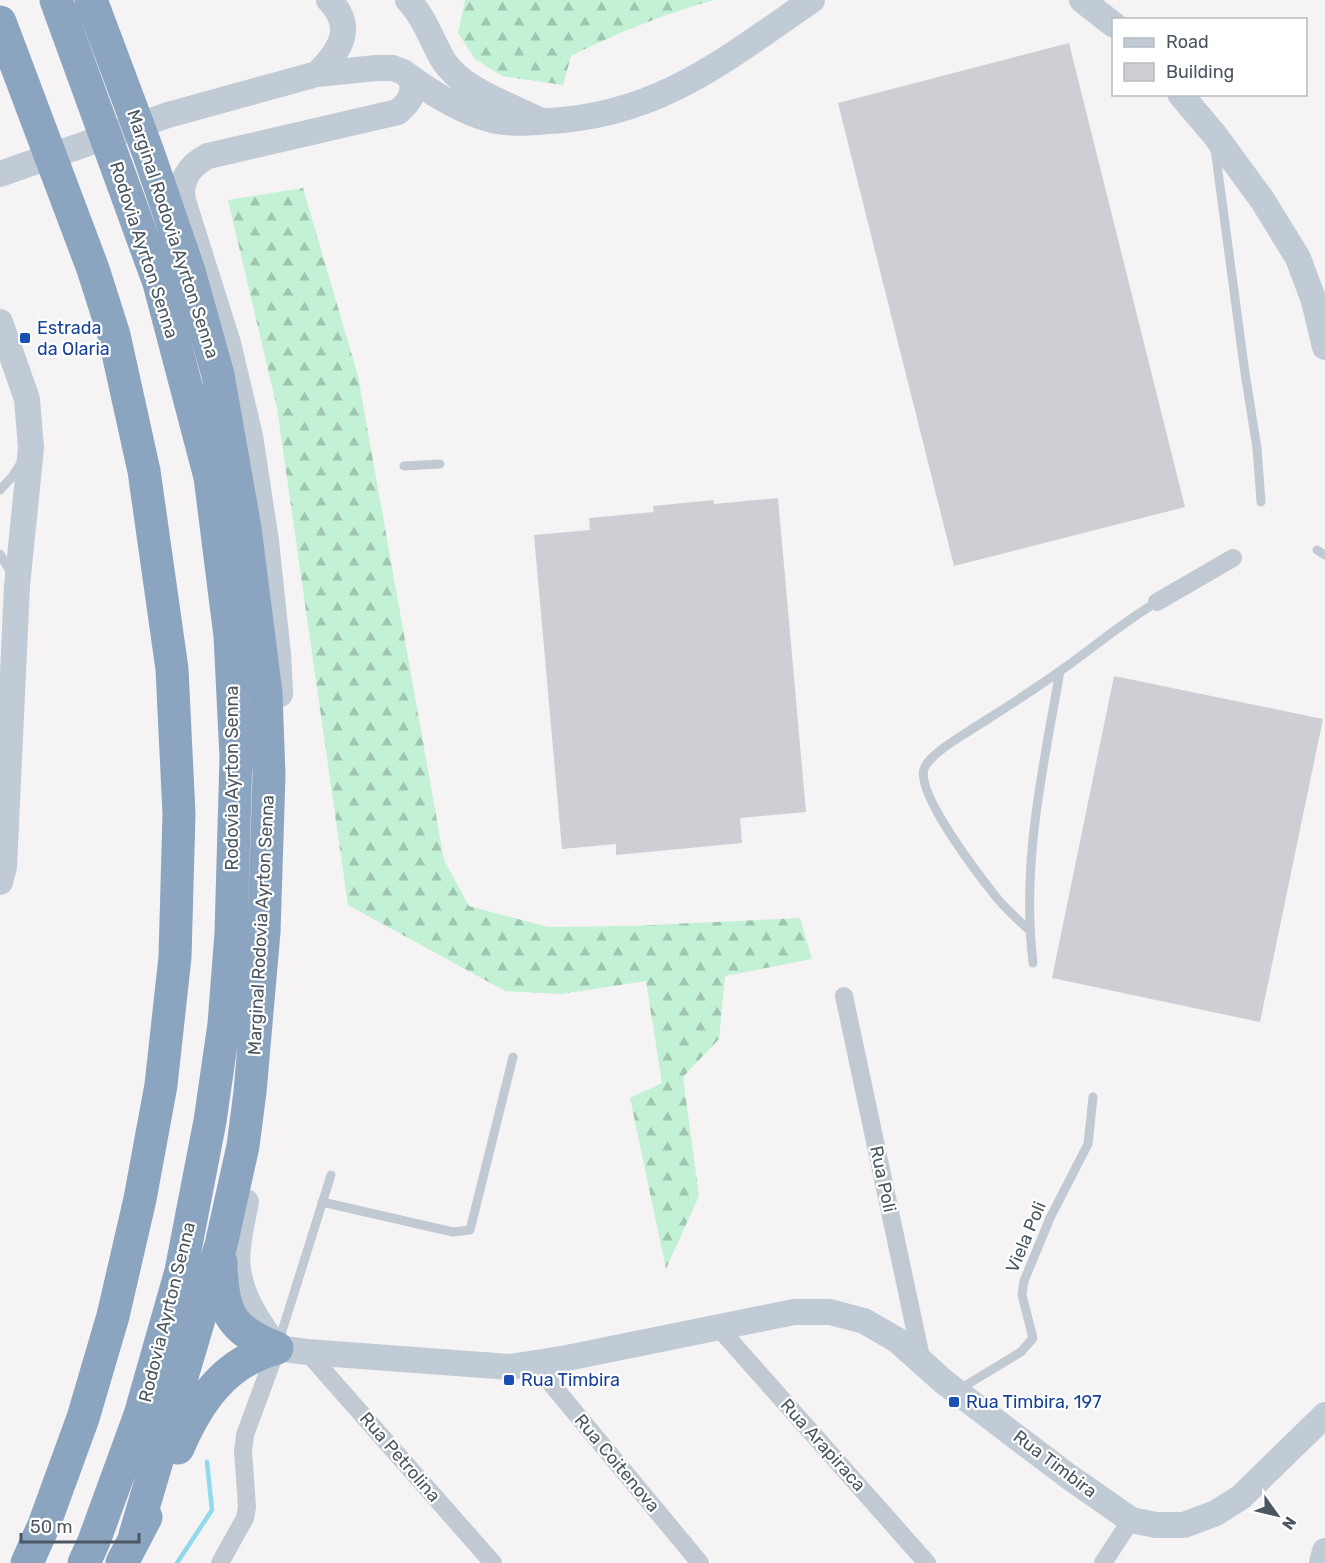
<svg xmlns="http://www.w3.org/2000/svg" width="1325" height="1563" font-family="Rubik,sans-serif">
	<defs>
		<pattern id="forest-firs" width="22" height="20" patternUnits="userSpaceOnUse" patternTransform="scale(1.5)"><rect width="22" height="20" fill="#c3f1d5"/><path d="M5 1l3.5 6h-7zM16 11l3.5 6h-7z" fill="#a0c6b0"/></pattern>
	</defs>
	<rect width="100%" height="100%" fill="#f5f3f3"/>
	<path fill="url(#forest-firs)" d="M465,0h249c-50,14 -97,33 -143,56l-8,29 -61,-9 -27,-17 -17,-26z
		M303,188l55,188 86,484 25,46 79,21 82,-1 170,-8 12,41 -87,17 -6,63 -36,38 16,119 -33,73 -36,-171 32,-15 -16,-102 -85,13 -56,-3 -157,-86 -71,-497 -49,-208z"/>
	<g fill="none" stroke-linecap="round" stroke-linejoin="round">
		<path stroke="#90daee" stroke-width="4.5" d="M177,1563l35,-53 -5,-48"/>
	</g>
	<path fill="#cdcfd5" d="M1069,43l116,464 -231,59 -116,-463z
		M778,498l28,314 -66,6 2,25 -126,12v-11l-54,5 -28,-314 56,-5 -1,-12 65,-6 -1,-6 61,-6v4z
		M1114,676l209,43 -63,303 -208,-44z"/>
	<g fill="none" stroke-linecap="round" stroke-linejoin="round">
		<path stroke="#c1cad2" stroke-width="9" d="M1215,149l30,224 12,75 4,54
			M404,466l36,-2
			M0,490l12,-13 9,-14
			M1317,550l8,5
			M0,554l12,21
			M1029,930c-11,-10 -23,-21 -32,-32 -17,-21 -81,-104 -73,-129 5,-14 33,-30 45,-38 31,-20 62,-39 91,-60 33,-23 63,-49 97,-69
			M1033,963c-12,-99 10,-195 27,-292
			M322,1202l131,30 17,-2 43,-173
			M278,1344l53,-169
			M958,1390l63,-38 12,-14 -11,-43 2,-14 26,-63 38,-74 5,-47"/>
		<path stroke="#c1cad2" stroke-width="18" d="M1157,602l76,-44
			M844,996l78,366
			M718,1327l209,236
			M307,1352l186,211
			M534,1363l166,200
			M220,1563l25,-45 2,-11 -4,-56 2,-16 32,-87
			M1103,1563l28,-43"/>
		<path stroke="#c1cbd6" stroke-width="26" d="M408,0c17,18 23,39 35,60 18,29 64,44 94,59
			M1082,0l32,25
			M317,74c23,-23 39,-47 12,-74
			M1180,94l34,40 49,67 35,57 16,43 11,46
			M0,174l168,-59 149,-41 59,-6h17l10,4c24,18 51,35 79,45 23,8 45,6 68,4 110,-6 176,-62 262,-121
			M0,322l27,77 4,49 -14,138 -13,281 -4,15
			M280,694l-2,-40 -12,-113 -16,-105 -22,-93 -44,-139c-6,-21 4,-38 24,-48l190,-44c12,-11 16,-16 14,-33
			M246,1202c-3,16 -7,31 -8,47 -5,37 18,70 39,99l30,4 203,15 57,-9 227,-46h36l34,9 33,19 47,42 124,94 63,44 25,5h28l32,-12 25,-16 84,-82
			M1322,1563l3,-12"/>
		<path stroke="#8ba5c1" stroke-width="33" d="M56,0l103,283 51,194 20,159 6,121 -5,176 -7,91 -14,97 -29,150 -41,144 -46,126 -10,22
			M91,0l57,152 41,119 29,104 27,153 21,165 3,82 -5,157 -14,160 -7,54 -22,99 -86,290
			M0,22l93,247 21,66 30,136 28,198 7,145 -4,143 -14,128 -21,114 -27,117 -30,102 -39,107 -17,38
			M221,1262c1,49 8,68 56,86
			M178,1448c20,-47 47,-86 99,-100
			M122,1563l24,-46"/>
	</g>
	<g fill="#1a4fb4" stroke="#fff" stroke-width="2">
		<rect x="19" y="332" width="12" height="12" rx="3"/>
		<rect x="503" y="1374" width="12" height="12" rx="3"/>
		<rect x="948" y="1396" width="12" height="12" rx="3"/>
	</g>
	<g text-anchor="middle" stroke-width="4.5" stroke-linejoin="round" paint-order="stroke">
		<g font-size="18" fill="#4a5661" stroke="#fff">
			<text transform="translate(173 234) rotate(72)" y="6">Marginal Rodovia Ayrton Senna</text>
			<text transform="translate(144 250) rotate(72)" y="6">Rodovia Ayrton Senna</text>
			<text transform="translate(232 778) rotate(-90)" y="6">Rodovia Ayrton Senna</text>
			<text transform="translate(261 925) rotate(-87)" y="6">Marginal Rodovia Ayrton Senna</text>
			<text transform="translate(883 1179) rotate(78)" y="6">Rua Poli</text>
			<text transform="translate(1026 1237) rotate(-67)" y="6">Viela Poli</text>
			<text transform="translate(167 1312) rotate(-76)" y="6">Rodovia Ayrton Senna</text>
			<text transform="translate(823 1445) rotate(48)" y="6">Rua Arapiraca</text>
			<text transform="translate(400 1457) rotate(49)" y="6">Rua Petrolina</text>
			<text transform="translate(617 1463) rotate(50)" y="6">Rua Coitenova</text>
			<text transform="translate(1055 1464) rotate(37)" y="6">Rua Timbira</text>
		</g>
		<g font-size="18" fill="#164399" stroke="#fff" text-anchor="start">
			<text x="37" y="334">Estrada<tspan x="37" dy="21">da Olaria</tspan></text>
			<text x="521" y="1386">Rua Timbira</text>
			<text x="966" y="1408">Rua Timbira, 197</text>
		</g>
	</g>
	<rect x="1112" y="18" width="195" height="78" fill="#ffffff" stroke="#b7bbc0" stroke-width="1.5"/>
	<rect x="1124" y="38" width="30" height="9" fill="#c1cbd6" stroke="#b7bbc0" stroke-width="1.5"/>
	<text x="1166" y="48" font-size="18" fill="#4a5661">Road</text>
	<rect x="1124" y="63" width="30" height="18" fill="#cdcfd5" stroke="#b7bbc0" stroke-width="1.5"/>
	<text x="1166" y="78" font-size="18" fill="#4a5661">Building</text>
	<g transform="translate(1277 1515) rotate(124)" stroke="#ffffff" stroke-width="4.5" paint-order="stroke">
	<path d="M0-4.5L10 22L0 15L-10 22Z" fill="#4a5661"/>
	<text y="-9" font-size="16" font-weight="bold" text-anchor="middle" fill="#4a5661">N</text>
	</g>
	<path d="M21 1533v9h118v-9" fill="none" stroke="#4a5661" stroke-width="3"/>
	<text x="30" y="1533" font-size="18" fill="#4a5661" stroke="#ffffff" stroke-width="4.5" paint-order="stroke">50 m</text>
</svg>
